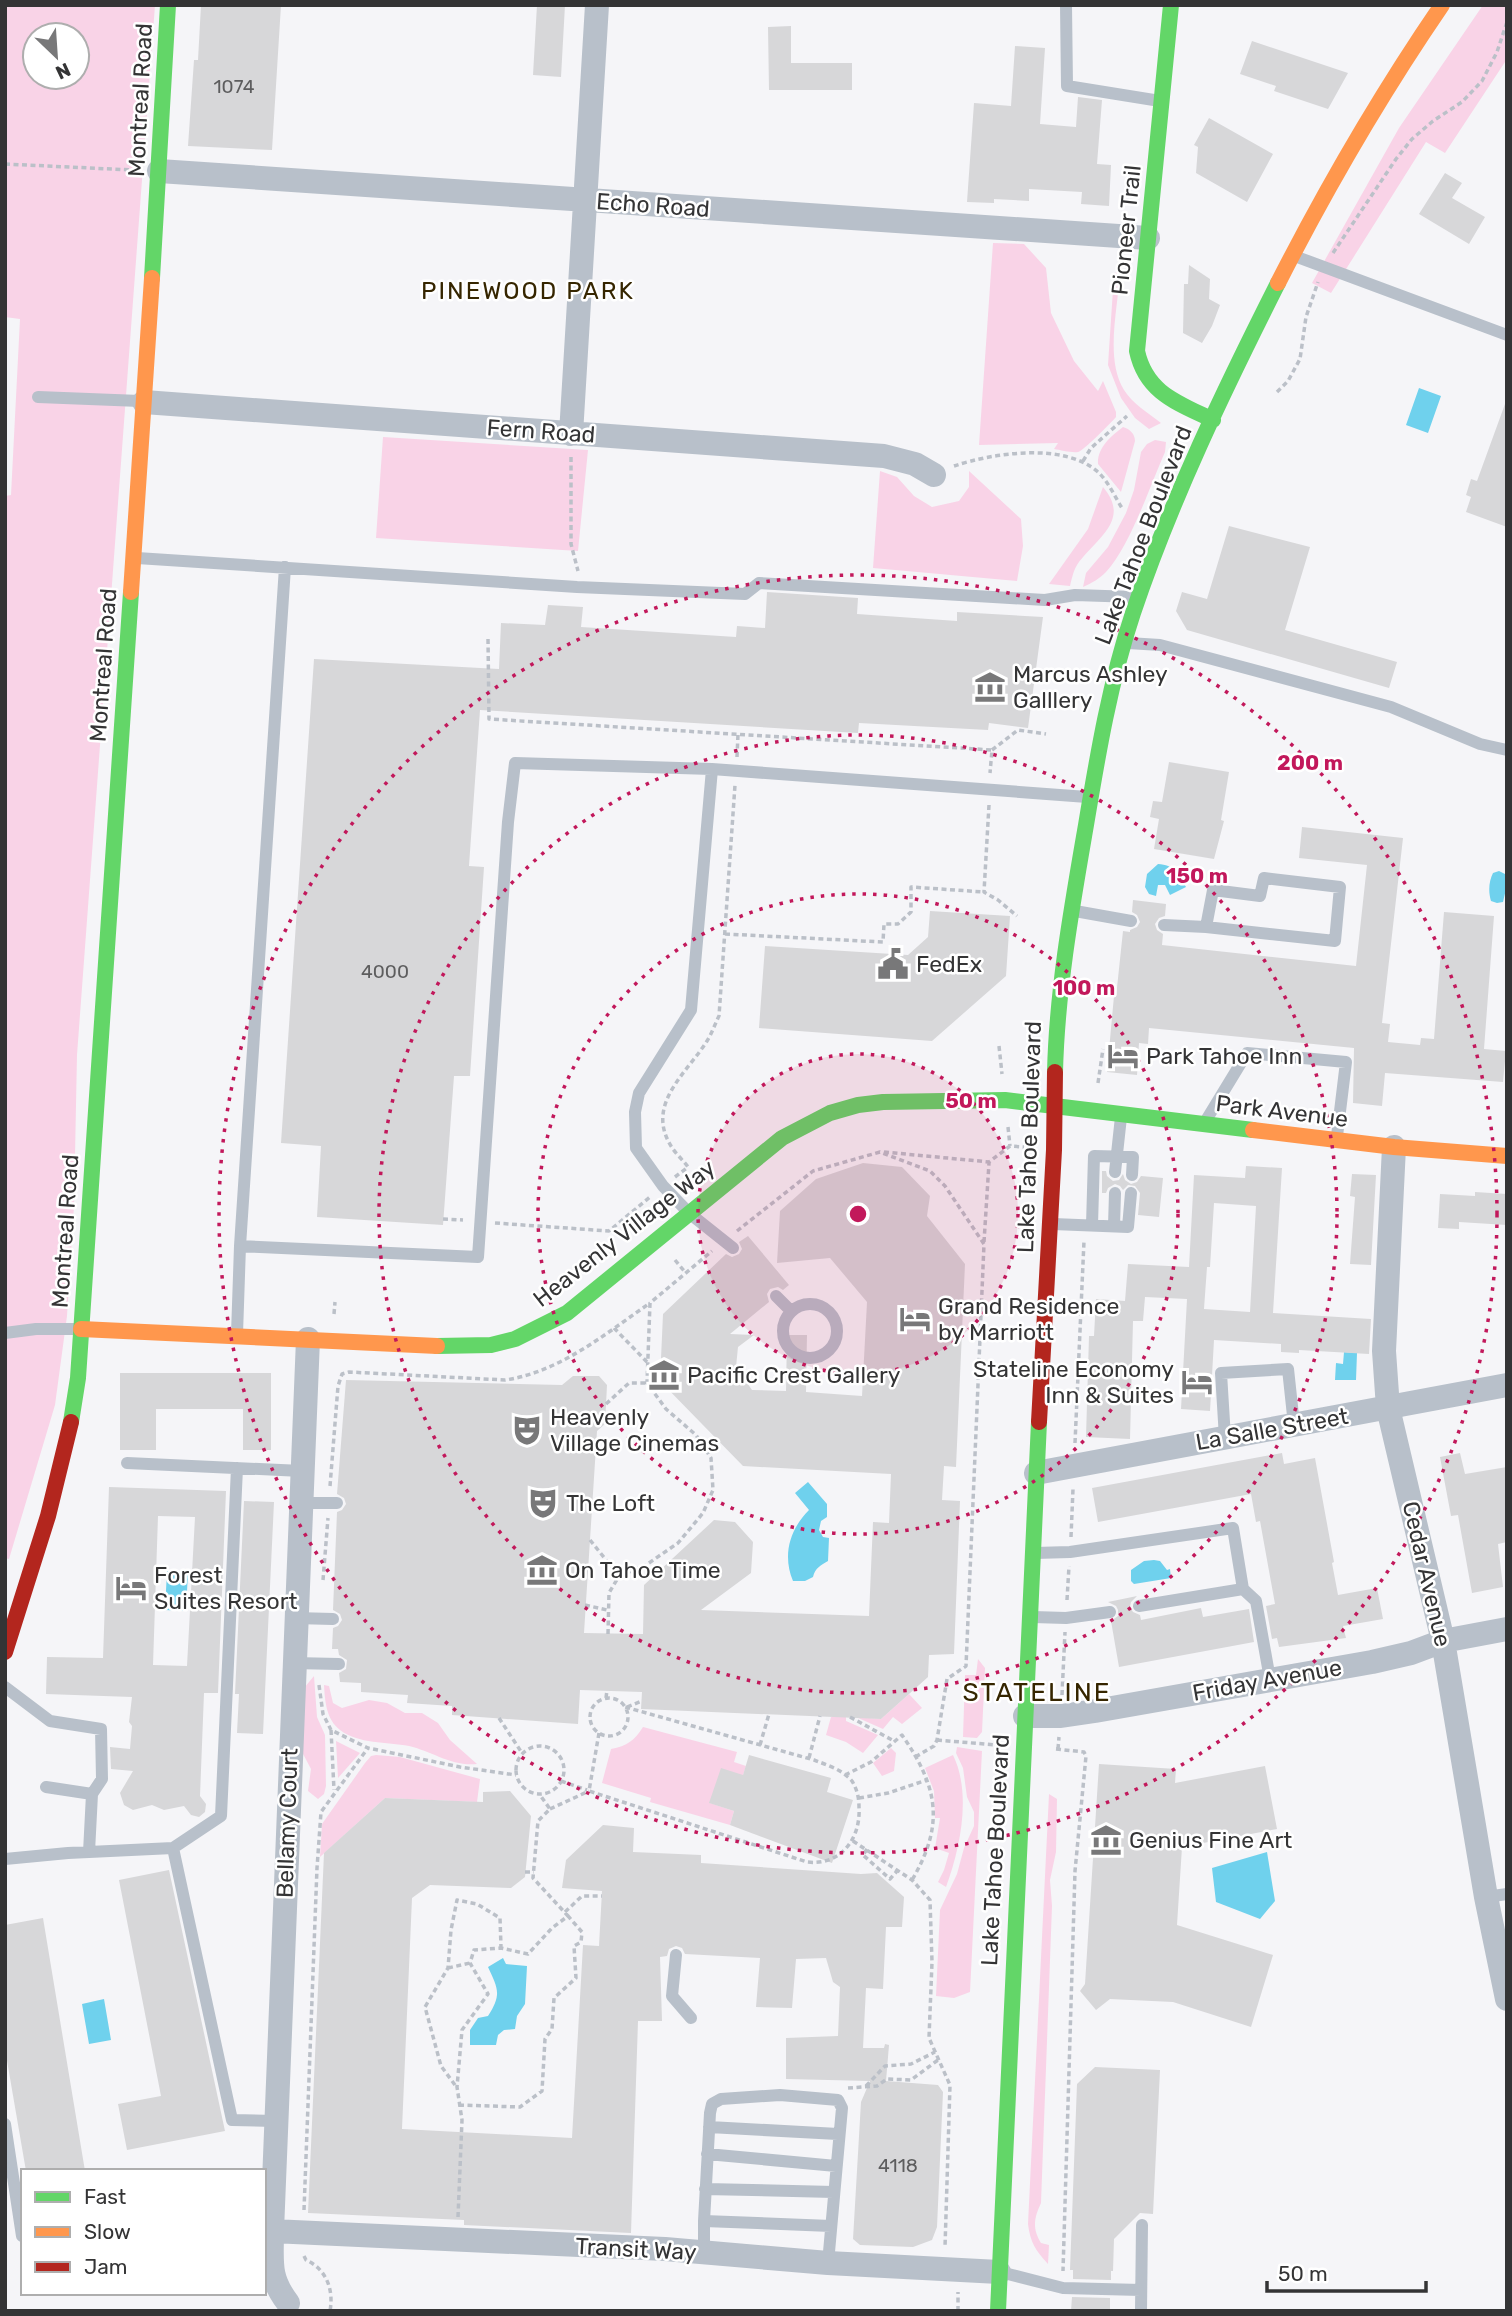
<svg xmlns="http://www.w3.org/2000/svg" width="1512" height="2316" font-family="Rubik,sans-serif">
	<rect width="100%" height="100%" fill="#f5f5f8"/>
	<path fill="#f9d3e7" fill-rule="evenodd" d="M5,5h150l-78,1050 -3,151 -7,110 -12,89 -46,154 -4,-1v-1062l6,-1 9,-176 -15,-2zM35,35h42v42h-42z
		M1483,5h24v54l-62,94 -19,-11 -95,151 -19,-10 87,-155z
		M993,243l31,1 22,24 5,45 23,48 24,30 5,-10 13,31v5c-4,5 -34,35 -38,35 -7,1 -17,-2 -24,-3l4,-6 -79,2z
		M1120,269c-1,37 -16,88 4,121 9,14 24,23 37,33l-12,6 -14,-11 -14,-20 -13,-33 6,-91z
		M1123,427c7,2 12,7 12,14l-14,51 -23,-28c-1,-16 13,-28 25,-37z
		M383,437l205,13 -10,101 -202,-13z
		M1155,440l11,2 -1,10c-15,34 -35,94 -59,120 -7,7 -14,11 -23,15l3,-14 22,-26 18,-34 8,-23 7,-38 6,-8z
		M880,471l17,6 17,19 18,11 27,-6 10,-14v-16l52,48 2,27 -6,35 -144,-13z
		M1103,487c29,34 -8,52 -26,78 -4,7 -5,13 -7,21l-21,-2 39,-55z
		M978,1659l7,9 -3,64 -5,6 -14,-1 2,-62h11z
		M314,1676l3,41 8,18 1,51 -2,8 -6,5 -10,-8 3,-22 -9,-17 2,-64z
		M324,1685l5,1 4,17 9,5 27,-8 18,3 18,10h17l16,10 12,17 27,24c-24,3 -46,-13 -68,-18 -22,-4 -51,-2 -69,-16 -14,-11 -15,-29 -16,-45z
		M909,1694l13,14 -20,16 -9,-7 -10,12 -27,-12 25,2z
		M831,1717h15v4l32,14 -15,18 -17,-11 -20,-7z
		M643,1727l94,25 -3,10 12,4 -3,9 -33,28 24,8 -4,14 -80,-23 1,-4 -49,-15 9,-34c16,-3 24,-9 32,-22z
		M336,1741l24,12 -22,25z
		M957,1747l25,4 -12,241 -16,6 -18,-2 4,-86 17,-36 7,-26 10,-22v-14l-7,-15 -4,-29 -7,-15z
		M891,1748l5,5 -2,18 -12,5 -9,-13z
		M376,1755l24,2 80,22 -3,23 -92,-4 -65,59 2,-33 43,-61 6,-7z
		M953,1755c19,39 7,94 -7,132l-8,-5 6,-12 5,-17 -14,-5 5,-30h-5l-1,-27 -9,-23z
		M1049,1794l8,5 -1,53 -6,28 2,26 -11,297c-7,15 -9,25 0,40l8,2 -1,19c-12,-13 -18,-22 -20,-40z"/>
	<path fill="#6fd1ed" d="M1419,388l22,8 -13,37 -22,-8z
		M1158,864c16,1 21,9 28,23l-16,8 -5,-10h-7l-2,11 -7,-2 -4,-7 2,-13z
		M1499,871l6,3 2,11 -4,17 -6,1 -6,-2c-3,-10 -2,-20 2,-28z
		M1344,1352l13,1 -1,27h-21l1,-17 7,1z
		M808,1482l19,22v13l-6,4 -2,9 4,7 6,1 -1,23c-7,4 -13,7 -15,16l-8,4h-12c-11,-26 -3,-52 16,-71l-14,-17z
		M1154,1560l6,1 7,9 3,-1 1,9 -37,6 -3,-3v-11l13,-9z
		M167,1571l21,1 -2,39 -21,-1z
		M1267,1852l8,49 -15,18 -44,-17 -4,-34z
		M503,1958l3,6 21,2 -2,38 -8,12 -2,13 -11,1 -6,5 -2,10h-26v-15l8,-12 10,-2c14,-22 10,-27 0,-49z
		M104,1999l7,41 -22,4 -7,-40z"/>
	<path fill="#d7d7d9" fill-rule="evenodd" d="M201,5h80l-9,145 -84,-4 6,-86h4z
		M537,5h28l-4,72 -28,-2z
		M791,26v37h61v27h-83l-1,-63z
		M1252,41l96,32 -20,36 -54,-18 2,-5 -36,-12z
		M1015,46l30,2 -5,76 36,3 2,-30 24,3 -5,64 14,1 -2,41 -28,-2 1,-12 -53,-3v12l-35,-2v4l-27,-1 7,-99 37,3z
		M1209,118l64,36 -26,48 -51,-29 2,-26 -4,-2z
		M1445,173l17,10 -10,15 33,19 -16,27 -50,-30z
		M1189,265l21,14 -1,20 11,6 -8,21 -10,17 -19,-10 1,-49h4z
		M1505,404l2,1v122l-41,-15 5,-15 -5,-2 5,-16 6,2z
		M1229,526l81,21 -25,83 112,32 -8,26 -202,-58 -11,-19 6,-19 25,7z
		M767,592l91,6 -1,16 100,7v-9l86,5 -15,111 -39,-5 -1,7 -129,-7 -1,10 -378,-23 -11,156 15,1 -14,209h-16l-11,149 -126,-8 4,-71 -40,-3 33,-484 185,10 2,-46 44,2 3,-20 35,2 -2,20 155,10 1,-11 28,2z
		M1169,762l60,10 -8,48 3,1 -10,38 -60,-10 5,-30 -9,-2 3,-16 9,1z
		M1302,827l101,11 -21,185 8,1 -2,18 32,3 1,-7 13,1 10,-127 50,4 -10,133 22,2 -3,31 -118,-9 -3,33 -29,-3 1,-55 -205,-20 -1,16 -9,-1 -2,32 -30,-3 7,-76 2,1 7,-66 7,1v-2l7,-3 3,-5 -3,-7 -5,-3 1,-12 33,4 -1,12 -6,2 -4,6 2,6 6,4 -1,11 194,21 11,-101 -68,-7z
		M930,911l80,5 -4,60 -74,65 -173,-13 6,-82 143,9 20,-18z
		M863,1163l39,4 28,29 -3,20 38,48 -9,203 -12,-1 -2,34 18,1 -6,153 -25,1 -1,22 -47,42 -240,-10 1,-17 -62,-2 -2,34 -126,-9v-9l-45,-3 1,-8 -47,-3v-9l-21,-1 -1,-9 7,-4 1,-9 -8,-5 -1,-6h-6l1,-21 5,-2 4,-6 -2,-6 -7,-4 4,-98 5,-2 4,-6 -2,-6 -7,-4 9,-114 216,5 11,-9h26l8,9 -2,39 -8,7 -13,202 59,1 1,-49 70,-65 21,2 18,20 -2,31 -50,37 168,6 4,-94 16,1 2,-49 -148,-8 -83,-85 3,-67 63,-60 6,3 7,-3 3,-5 -3,-7 9,-6 41,49 -6,5 -5,-3 -8,2 -3,5 2,8 -39,32 24,1 -16,12 -2,20 16,23 34,1 1,-56h20l-1,57 56,4 5,-94 -37,-44 -53,5 3,-52 36,-32z
		M1246,1166l36,2 -9,145 98,6 -2,35 -70,-4v3l-18,-1v-8l-67,-4 -4,71 -29,-2 6,-110 -42,-2 -2,24h-10l-3,118 -44,-2 3,-101h5l2,-37 29,2 3,-37 61,3 5,-92 51,3zM1214,1203l42,3 -6,106 -46,-3 3,-42h3z
		M1102,1171h4l1,5 6,5 6,-1 4,-6 2,6 6,4 6,-2 4,-6 22,2 -4,39 -21,-2 2,-22 -5,-7 -7,-1 -5,5 -3,-4 -5,-2 -7,4 -2,5h-4z
		M1352,1174l24,1 -5,90 -21,-1 5,-67 -5,-1z
		M1475,1192l32,2v31l-48,-3v7l-21,-1 2,-34 35,2z
		M120,1373h151v77h-28v-41h-87v41h-36z
		M1282,1453l2,11 31,-6 19,104 -2,1 6,32 39,-7 6,31 -40,7 3,12 -67,9 -2,-9 -5,1 -6,-33 9,-2 -15,-83 -4,1 -5,-28 -153,28 -6,-34z
		M1460,1453l5,21 42,-7v75l-9,2 5,43 -31,6 -14,-78 -7,1 -11,-59z
		M109,1487l117,4 -8,202h-14l-4,103 6,8 -1,8 -6,5 -8,-2 -7,-9 -20,4 -12,-5 -19,5 -9,-5 -4,-12 13,-22 -22,-2 -1,-22 20,2 2,-23 -3,-4 3,-25 -86,-3 1,-37 56,1zM158,1516l37,1 -8,149 -34,-1z
		M244,1501l30,1 -11,232 -26,-1 2,-39h-4z
		M1137,1596l-6,6 -1,5 3,5 7,3 1,5 60,-12 2,9 46,-8 5,33 -135,25 -8,-46 7,-5v-6l-2,-4 -8,-4z
		M749,1755l82,23 -4,14 26,8 -21,63 -102,-38 4,-14 -25,-8 12,-35 22,7z
		M1099,1764l77,5 -1,14 90,-17 12,63 -95,18 -5,78 96,30 -22,72 -78,-25 -63,-3 -14,11 -16,-19 5,-7z
		M510,1791l21,25 -6,61 -14,11 -81,-3 -18,13 -10,231 170,9 11,-193 16,1 3,-55 -40,-3 4,-28 37,-35 31,3 -1,24 68,3v8l160,11 16,-1 27,24 -2,30h-16l-3,62 -17,-1 -3,60h21l1,-4 4,1 -3,36 52,4 5,7 -6,135 -5,13 -19,7 -53,-2 -7,-6 8,-137 9,-21 -84,-2v-41l52,-2 2,-49 -7,-5 -7,-24 -30,1 -4,49 -36,-1 4,-49 -75,-4 -3,-6 -6,-2 -7,3 -2,7 -7,1 2,64h-24l-7,212 -167,-8v-5l-156,-7 16,-360 61,-55 98,4v-10z
		M169,1870l56,261 -98,19 -9,-46 43,-8 -42,-216z
		M43,1918l42,253h-59l-21,-122v-124z
		M1095,2067l65,3 -7,144 -13,-1 -26,26 -1,32h-2v9l-38,-1v-9h-3l7,-186z
		M1072,2297l38,1v13h-39z"/>
	<g fill="none" stroke-linecap="round" stroke-linejoin="round">
		<path stroke="#bbc0c8" stroke-width="3.5" stroke-dasharray="5 3.5" stroke-linecap="butt" d="M5,164l127,6
			M1333,253l63,-94 16,-20 21,-18 29,-19 20,-21 15,-29 10,-30
			M1277,392l11,-11 12,-22 6,-42 12,-35
			M571,457v87l7,27
			M1083,461l8,-13 36,-32
			M954,466c39,-13 110,-24 144,6 10,9 17,25 24,36
			M488,639l1,80 503,31 -2,23
			M992,750l26,-20 28,4
			M737,757l1,-23
			M989,805l-5,87 14,8 19,16
			M725,934l158,8 1,-18h14l13,-12v-25l73,5
			M999,1046l3,28
			M1098,1083l5,-34
			M1008,1127l2,19
			M884,1152l105,10 21,-16 14,1
			M675,1177l13,-10c-5,-7 -13,-14 -17,-21 -26,-42 16,-73 36,-105 5,-8 8,-17 12,-25l16,-231
			M443,1219l20,1
			M495,1223l114,8 41,-34
			M737,1231l76,-60 67,-19 50,19 15,15 39,58 -18,422 -19,13 -10,61 -3,6 -17,10
			M984,1242l5,-79
			M675,1260l10,12
			M334,1314l1,-12
			M614,1328l33,34
			M606,1404l23,-21h18
			M1075,1443l9,-202
			M330,1486l8,-100 4,-12 7,-2 156,8c55,-8 100,-46 145,-77
			M1071,1537l2,-48
			M590,1540l29,36
			M323,1580l5,-62
			M1067,1600l2,-34
			M585,1605l22,5
			M608,1634l1,-41 10,-17 27,-11 32,-22 25,-30 10,-23 -2,-32 -15,-23 -30,-26 -19,-26 3,-80 62,-52
			M319,1685l4,29 8,16 37,18 92,19 56,8
			M1062,1695l3,-63
			M606,1698l1,-8
			M590 1717a19 19 0 1 1 38 0a19 19 0 1 1-38 0Z
			M627,1707l15,-6
			M850,1717l44,24
			M499,1718l23,35
			M331,1730l3,60
			M599,1733l-10,58 218,71c34,4 54,-24 52,-55 0,-9 -2,-18 -7,-26 -9,-11 -25,-16 -38,-21l-189,-53
			M937,1740l59,5
			M760,1745l9,-31
			M516 1770a24 24 0 1 1 48 0a24 24 0 1 1-48 0Z
			M1056,1749l28,3 2,4 -11,115 -12,400
			M1058,1749l1,-12
			M809,1758l11,-42
			M845,1775l26,-13 31,-27c36,52 43,89 10,145
			M561,1781l26,9
			M859,1798l29,-5 39,-13
			M550,1809l39,-18
			M853,1841l59,39 18,20 2,62 -3,76 21,47 -5,162
			M867,1849l-4,6 27,24 7,-8
			M525,1872h9
			M565,1912l17,-16h20
			M448,1968l22,-5
			M455,2085l-14,-19 -16,-59 23,-39 3,-38 6,-30 20,4 23,14 1,29
			M866,2086l19,-20 26,-2 24,-12
			M848,2088l29,-2 10,-7 24,1 27,-20
			M459,2105l61,2 22,-16 3,-52 7,-10 2,-31 22,-20 -2,-32 7,-4 1,-10 -14,-16
			M304,2210l13,-342 4,-56 47,-64
			M458,2217l4,-97 -5,-33 5,-57 26,-36 -18,-31 4,-13 27,-2 27,6 24,-26 16,-12 -35,-38 5,-57 12,-12 -10,-14
			M304,2256l2,4c20,9 28,29 24,51
			M958,2311v-19"/>
		<path stroke="#b8c0ca" stroke-width="12" d="M1066,5l1,81 93,15
			M1297,257l210,78
			M38,397l102,4
			M137,558l440,29 168,7 14,-11 286,17 30,-5 60,2
			M1128,643l32,2 231,62 89,37 27,6
			M1264,878l76,9 -5,54 -129,-14 7,-37 47,6z
			M1075,911l56,10
			M1164,925l42,2
			M1205,1122l42,-69 99,9 -9,74
			M1115,1172l6,-55
			M1053,1224l75,3 3,-34
			M1092,1225l2,-69 39,1 -1,18
			M1114,1226l1,-33
			M240,1246l45,-679
			M733,1248l-44,-35 -26,-27 -27,-38 -1,-36 4,-19 52,-83 21,-241 375,28
			M776,1296l15,15
			M783 1331a27 27 0 1 1 54 0a27 27 0 1 1-54 0Z
			M5,1333l31,-4h44
			M237,1334l3,-88 238,11 30,-435 7,-59 197,6
			M1225,1438l-4,-65 67,-4 6,56
			M127,1463l175,8
			M237,1468l-16,348 -48,32 59,272 44,1
			M300,1503h37
			M1035,1553l35,-1 163,-24 10,61 -104,17
			M1243,1589l13,12 14,78
			M1033,1617l33,1 44,-6
			M295,1618l38,1
			M293,1663l46,1
			M5,1687l45,34 51,8 1,50 -10,15
			M46,1787l46,7 -3,58
			M5,1859l63,-6 105,-5
			M1486,1897l21,-3
			M676,1955l-4,41 19,22
			M5,2124l17,112
			M709,2127l129,7
			M707,2154l129,12
			M705,2189l129,3
			M704,2221l127,5
			M704,2252v-31l6,-108 2,-9 9,-5 59,-4 58,5 4,8 -14,155
			M1004,2273l59,15 78,2
			M1141,2311l1,-86"/>
		<path stroke="#b8c0ca" stroke-width="24" d="M159,171l989,67
			M144,402l740,54 31,8 19,11
			M571,434l26,-429
			M1394,1147l-10,204 4,57 55,233 43,256 21,102
			M1036,1473l471,-88
			M1025,1716h36l34,-5 277,-49 39,-9 32,-12 64,-12
			M272,2231l393,18 163,14 171,9
			M288,2303c-20,-26 -16,-41 -16,-72l36,-892"/>
		<path stroke="#63d668" stroke-width="16" d="M1171,5l-34,346c9,42 41,52 76,69
			M152,278l16,-273
			M1055,1072c2,-83 17,-166 31,-247 12,-72 24,-143 47,-212 38,-113 91,-223 145,-330
			M437,1346l54,-1 24,-6 52,-26 215,-175 48,-25 28,-8 25,-3 122,-2 248,30
			M71,1422l7,-44 53,-786
			M998,2311l41,-889"/>
		<path stroke="#ff974d" stroke-width="16" d="M1278,283c49,-96 103,-189 164,-278
			M131,592l21,-314
			M1253,1130l141,17 113,9
			M81,1329l356,17"/>
		<path stroke="#b3261e" stroke-width="16" d="M1039,1422l15,-272 1,-78
			M5,1652l43,-136 23,-94"/>
	</g>
	<circle cx="858" cy="1214" r="160" fill="#c2185b" fill-opacity=".12"/>
	<g fill="none" stroke="#c2185b" stroke-width="3.5" stroke-dasharray="3.5 7">
		<circle cx="858" cy="1214" r="160"/>
		<circle cx="858" cy="1214" r="320"/>
		<circle cx="858" cy="1214" r="479"/>
		<circle cx="858" cy="1214" r="639"/>
	</g>
	<defs>
		<symbol id="museum-bare" viewBox="-9 -9 18 18"><path d="M0-6L6-3V-2H-6V-3ZM-5-1h2V3h-2ZM-1-1h2V3h-2ZM3-1h2V3H3ZM-6 4H6V6H-6Z" fill="#787879" stroke="#fff" stroke-width="2.5" paint-order="stroke"/></symbol>
		<symbol id="civic-bare" viewBox="-9 -9 18 18"><path d="M-.6-6.5H3V-4.5H.6V-3L4-1V1h2V6H-6V1h2V-1L-.6-3ZM-1.2 2.5V6h2.4V2.5Z" fill="#787879" stroke="#fff" stroke-width="2.5" paint-order="stroke"/></symbol>
		<symbol id="hotel-bare" viewBox="-9 -9 18 18"><path d="M-6-4.5h1.5V1H6V5H4.5V3h-9V5H-6ZM-4 0a1.8 1.8 0 1 1 3.6 0ZM.5 0V-2.5h3Q6-2.5 6 0Z" fill="#787879" stroke="#fff" stroke-width="2.5" paint-order="stroke"/></symbol>
		<symbol id="theatre-bare" viewBox="-9 -9 18 18"><path d="M-5-5.5Q0-4 5-5.5V0Q5 5 0 6Q-5 5-5 0ZM-3.3-2.5H-1v1.5H-3.3ZM1-2.5H3.3v1.5H1ZM-2.8 1Q0 5.5 2.8 1Z" fill="#787879" stroke="#fff" stroke-width="2.5" paint-order="stroke"/></symbol>
	</defs>
	<g fill-rule="evenodd">
		<use href="#museum-bare" x="968" y="665" width="44" height="44"/>
		<use href="#civic-bare" x="871" y="942" width="44" height="44"/>
		<use href="#hotel-bare" x="1101" y="1034" width="44" height="44"/>
		<use href="#hotel-bare" x="893" y="1297" width="44" height="44"/>
		<use href="#museum-bare" x="642" y="1353" width="44" height="44"/>
		<use href="#hotel-bare" x="1175" y="1360" width="44" height="44"/>
		<use href="#theatre-bare" x="505" y="1408" width="44" height="44"/>
		<use href="#theatre-bare" x="521" y="1481" width="44" height="44"/>
		<use href="#museum-bare" x="520" y="1548" width="44" height="44"/>
		<use href="#hotel-bare" x="109" y="1566" width="44" height="44"/>
		<use href="#museum-bare" x="1084" y="1818" width="44" height="44"/>
	</g>
	<g text-anchor="middle" stroke-width="5" stroke-linejoin="round" paint-order="stroke">
		<g font-size="19" fill="#5d5d5e">
			<text x="234" y="93">1074</text>
			<text x="385" y="978">4000</text>
			<text x="898" y="2172">4118</text>
		</g>
		<g font-size="23" fill="#343435" stroke="#fff">
			<text transform="translate(140 100) rotate(-87)" y="8">Montreal Road</text>
			<text transform="translate(653 205) rotate(4)" y="8">Echo Road</text>
			<text transform="translate(1126 230) rotate(-84)" y="8">Pioneer Trail</text>
			<text transform="translate(541 431) rotate(4)" y="8">Fern Road</text>
			<text transform="translate(1143 535) rotate(-69)" y="8">Lake Tahoe Boulevard</text>
			<text transform="translate(103 665) rotate(-86)" y="8">Montreal Road</text>
			<text transform="translate(1282 1111) rotate(7)" y="8">Park Avenue</text>
			<text transform="translate(1029 1137) rotate(-88)" y="8">Lake Tahoe Boulevard</text>
			<text transform="translate(65 1231) rotate(-86)" y="8">Montreal Road</text>
			<text transform="translate(624 1233) rotate(-38)" y="8">Heavenly Village Way</text>
			<text transform="translate(1272 1429) rotate(-10)" y="8">La Salle Street</text>
			<text transform="translate(1427 1574) rotate(77)" y="8">Cedar Avenue</text>
			<text transform="translate(1267 1680) rotate(-10)" y="8">Friday Avenue</text>
			<text transform="translate(287 1823) rotate(-88)" y="8">Bellamy Court</text>
			<text transform="translate(995 1850) rotate(-87)" y="8">Lake Tahoe Boulevard</text>
			<text transform="translate(636 2249) rotate(3)" y="8">Transit Way</text>
		</g>
		<g font-size="23" fill="#343435" stroke="#fff" text-anchor="start">
			<text x="1013" y="682">Marcus Ashley<tspan x="1013" dy="26">Galllery</tspan></text>
			<text x="916" y="972">FedEx</text>
			<text x="1146" y="1064">Park Tahoe Inn</text>
			<text x="938" y="1314">Grand Residence<tspan x="938" dy="26">by Marriott</tspan></text>
			<text x="1174" y="1377" text-anchor="end">Stateline Economy<tspan x="1174" dy="26">Inn &amp; Suites</tspan></text>
			<text x="687" y="1383">Pacific Crest Gallery</text>
			<text x="550" y="1425">Heavenly<tspan x="550" dy="26">Village Cinemas</tspan></text>
			<text x="566" y="1511">The Loft</text>
			<text x="565" y="1578">On Tahoe Time</text>
			<text x="154" y="1583">Forest<tspan x="154" dy="26">Suites Resort</tspan></text>
			<text x="1129" y="1848">Genius Fine Art</text>
		</g>
		<g font-size="24" letter-spacing="2" fill="#362600" stroke="#fff">
			<text x="528" y="299">PINEWOOD PARK</text>
		</g>
		<g font-size="26" letter-spacing="2" fill="#362600" stroke="#fff">
			<text x="1037" y="1701">STATELINE</text>
		</g>
	</g>
	<circle cx="858" cy="1214" r="10" fill="#c2185b" stroke="#fff" stroke-width="3.5"/>
	<g font-size="21" text-anchor="middle" font-weight="bold" fill="#c2185b" stroke="#fff" stroke-width="5" stroke-linejoin="round" paint-order="stroke">
		<text x="1310" y="770">200 m</text>
		<text x="1197" y="883">150 m</text>
		<text x="1084" y="995">100 m</text>
		<text x="971" y="1108">50 m</text>
	</g>
	<rect width="1512" height="2316" fill="none" stroke="#343435" stroke-width="14"/>
	<rect x="21" y="2169" width="245" height="126" fill="#ffffff" stroke="#aeaeae" stroke-width="2"/>
	<rect x="35" y="2192" width="35" height="10" fill="#63d668" stroke="#aeaeae" stroke-width="2"/>
	<text x="84" y="2204" font-size="21" fill="#343435">Fast</text>
	<rect x="35" y="2227" width="35" height="10" fill="#ff974d" stroke="#aeaeae" stroke-width="2"/>
	<text x="84" y="2239" font-size="21" fill="#343435">Slow</text>
	<rect x="35" y="2262" width="35" height="10" fill="#b3261e" stroke="#aeaeae" stroke-width="2"/>
	<text x="84" y="2274" font-size="21" fill="#343435">Jam</text>
	<g transform="translate(56 56) rotate(155)"><circle r="33" fill="#ffffff" stroke="#aeaeae" stroke-width="2"/>
	<path d="M0-5L12 26L0 18L-12 26Z" fill="#787879"/>
	<text y="-10" font-size="19" font-weight="bold" text-anchor="middle" fill="#343435">N</text>
	</g>
	<path d="M1267 2281v10h159v-10" fill="none" stroke="#343435" stroke-width="3.5"/>
	<text x="1278" y="2281" font-size="21" fill="#343435" stroke="#ffffff" stroke-width="5" paint-order="stroke">50 m</text>
</svg>
